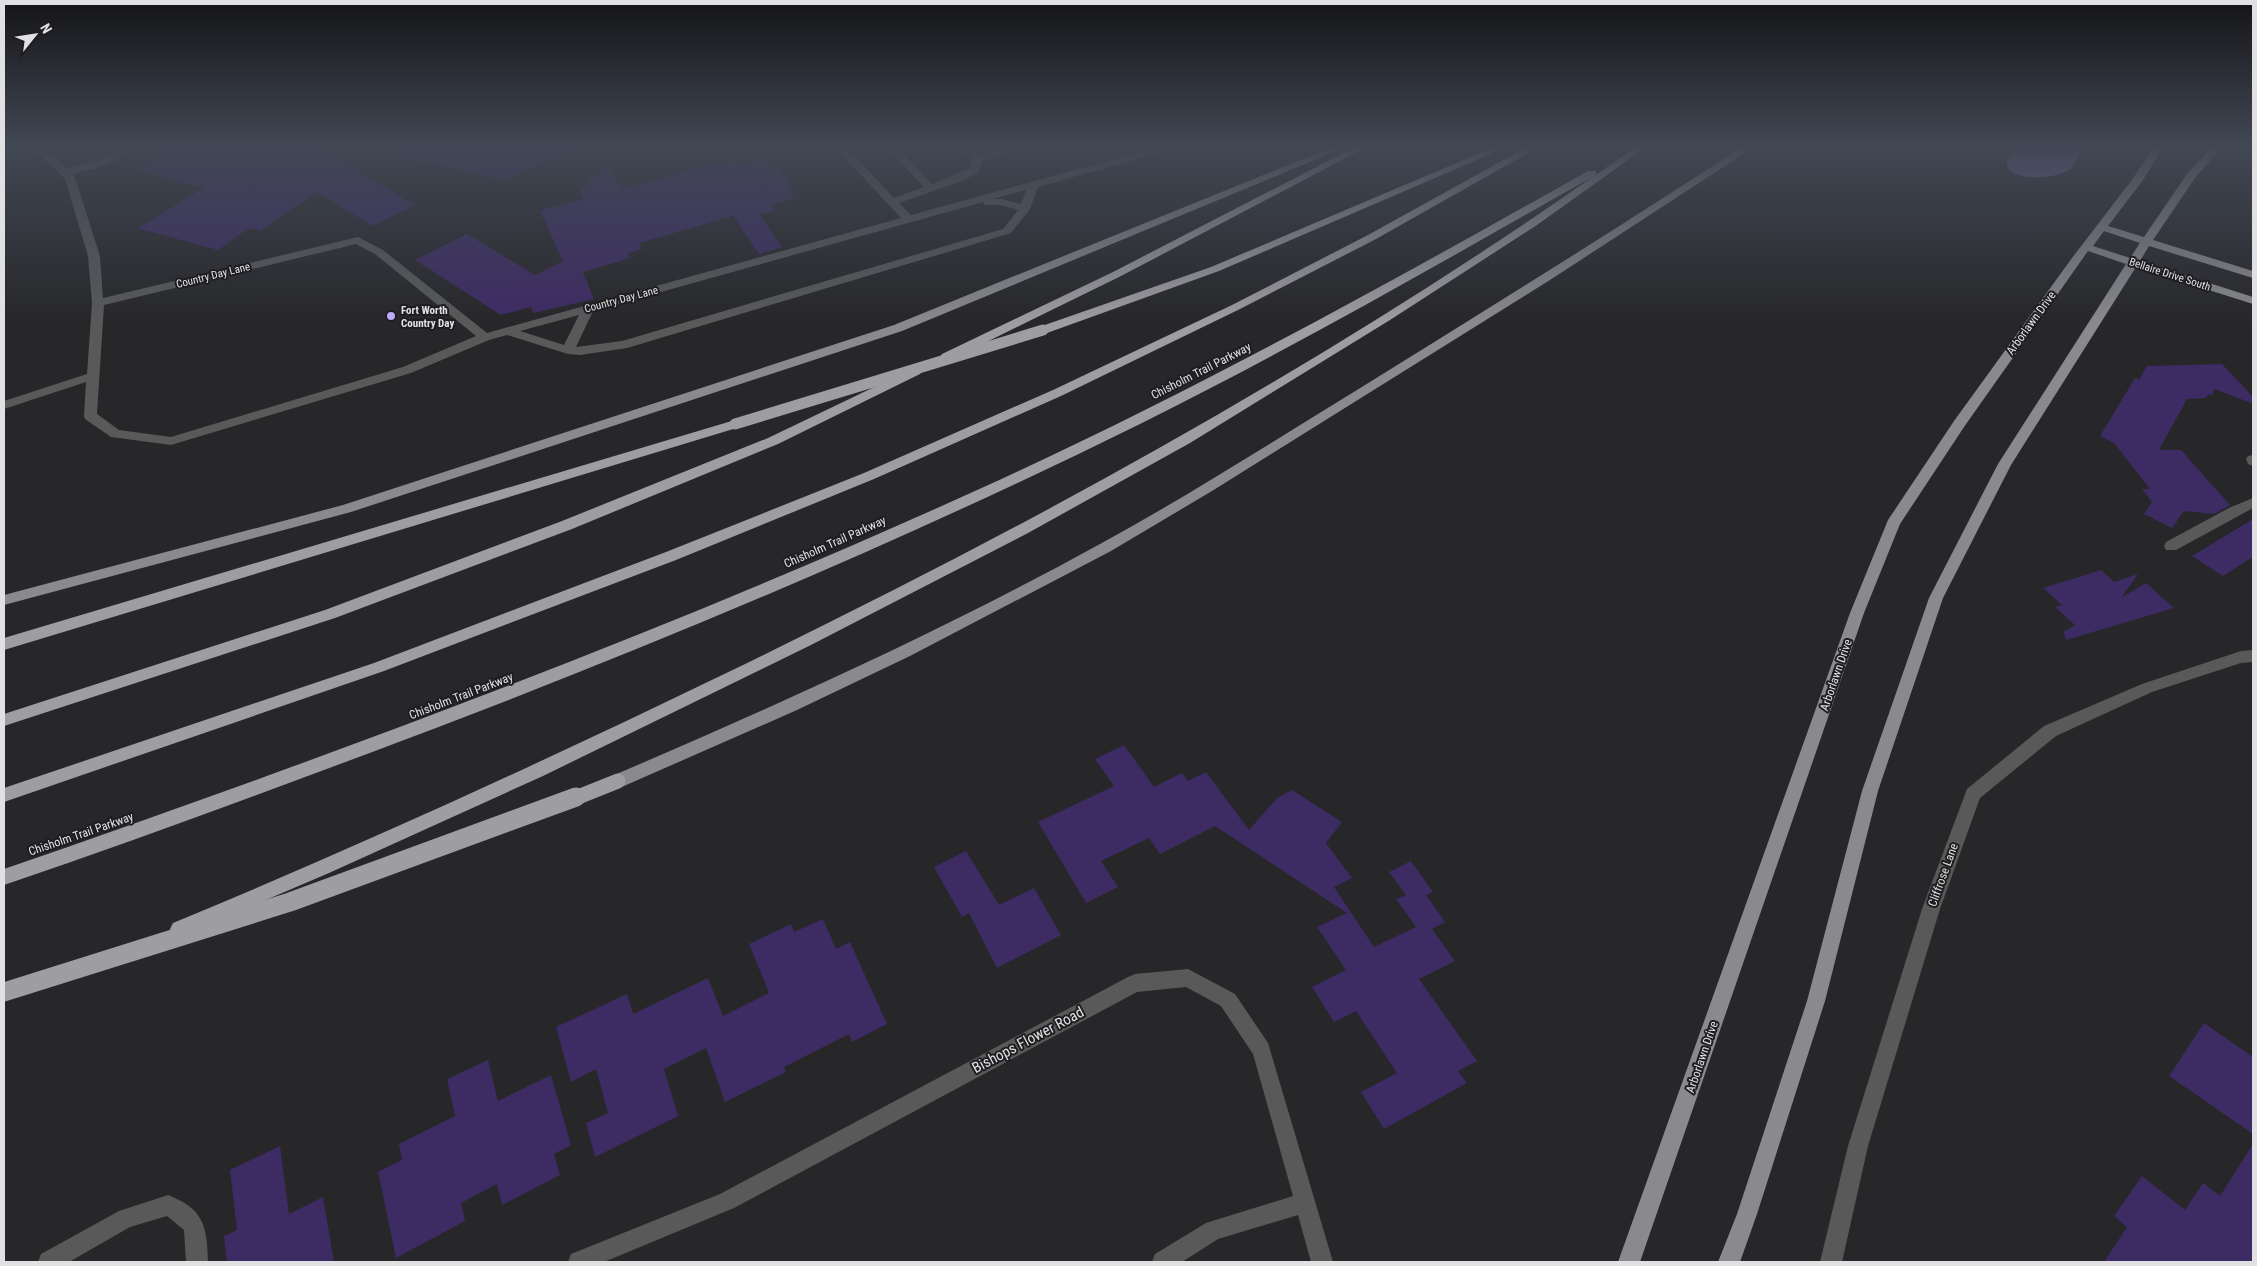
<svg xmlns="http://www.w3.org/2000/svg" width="2257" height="1266" font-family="'Roboto Condensed',sans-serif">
	<rect width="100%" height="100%" fill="#272729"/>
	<path fill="#7b6ba9" d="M2014,147h69c-4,8 -7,18 -14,23 -11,8 -58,13 -62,-5 -1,-5 4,-13 7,-18z"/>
	<path fill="#3d2b64" d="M175,147h142l98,58 -42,21 -56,-34 -57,39 -11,-3 -31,22 -81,-22 67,-40 -68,-18z
		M394,147h181l-69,33 -113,-24z
		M764,159l8,9 5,-1 15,20 -5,1 8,10 -24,7 4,6 -15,4 22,32 -23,7 -26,-38 -94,27 3,6 -14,4 2,5 -47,14 11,27 -61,14 -2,-6 -30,8 -86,-55 52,-26 68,41 28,-14 -23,-50 44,-12 -4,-9 26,-25 17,23 92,-24 1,2 22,-6 4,5z
		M2222,364l31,33v7l-38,-15 -3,6h-4l-2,3 -19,1 -28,51h22l49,55 -16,9 -30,-3 -12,17 -28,-14 8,-12 -10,-13h8l-36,-46 -14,-7 35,-58 4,2 8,-14z
		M2253,519v38l-30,19 -31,-20z
		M2101,570l13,12 24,-8 -17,24 25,-15 28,25 -108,32 -3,-8 12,-7 -20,-18 7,-2 -19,-17z
		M1124,745l30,42 28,-14 6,8 18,-9 43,58 28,-32 15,-8 50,32 -16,21 26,35 -18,9 40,60 42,-20 -20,-28 10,-4 -17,-23 22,-11 22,31 -7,3 19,27 -13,7 23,32 -36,18 58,82 -19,10 9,12 -83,46 -23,-37 36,-19 -41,-62 -22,11 -22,-35 34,-17 -29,-43 30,-14 -132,-87 -55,28 -11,-16 -48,23 17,26 -32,16 -48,-81 76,-36 -19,-27z
		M966,851l33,54 35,-17 27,47 -64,33 -28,-55 -7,4 -28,-50z
		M823,919l13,30 14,-7 37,82 -35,18 -3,-8 -65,33 2,5 -61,30 -19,-54 -42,21 14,47 -83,41 -9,-34 22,-10 -12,-44 -25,13 -15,-55 71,-33 6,20 75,-36 15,38 46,-23 -20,-49 42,-20 3,8z
		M2204,1023l49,34v77l-84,-58z
		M488,1060l10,41 53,-26 20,70 -17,9 6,21 -58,30 -5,-21 -36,19 4,18 -69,37 -18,-86 24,-12 -3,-16 56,-28 -8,-37z
		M2253,1144v118h-149l23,-35 -13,-11 28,-40 43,34 18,-27 17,13z
		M280,1146l9,68 34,-17 11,65h-107l-3,-26 13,-6 -7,-60z"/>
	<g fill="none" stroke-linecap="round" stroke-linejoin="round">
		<path fill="#59595a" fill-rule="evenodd" d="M26,147c18,-1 29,10 41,22l38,-12 18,-10h10c-13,18 -41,22 -61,27l3,4 25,78 3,42 255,-61 25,13 104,83 414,-115 -66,-71h11l48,51 30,-11 -38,-40h11l35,37 38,-16 2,-8 -12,-13h11l8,8 29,-8h16l-1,2 -41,12 -3,11 -15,8 -65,23 12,12 247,-68h16l-1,2 -135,38 -8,22 -19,24 -384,115 -47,7 -12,-1 -61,-19 -18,5 -78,33 -240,72 -60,-8 -26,-18 -1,-3 2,-34 -82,27v-8l83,-27 5,-71 -4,-47 -23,-77 -16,-17zM1026,190l-5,14 -20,-5h-9zM983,202l1,3h17l17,5 -15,19 -381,112 -46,6 17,-36zM356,244l19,10 101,82 -73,31 -232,70 -52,-7 -22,-16 7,-109zM579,315l-15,30 -44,-14z
			M2253,455v11l-5,-2 -2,-5 2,-3z
			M2253,498v10l-77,42h-10l-2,-4 2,-4 63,-34z
			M2253,650v12l-12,1 -89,29 -96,44 -76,62 -40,111 -72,237 -26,116h-22l28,-116 74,-237 45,-120 77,-63 98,-42 99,-33z
			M1188,969l47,25 33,49 65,219h-22l-13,-47 -80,24 -36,23h-30l3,-8 51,-31 87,-27 -40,-142 -32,-48 -35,-19 -49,5 -403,216 -130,54h-36l3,-8 149,-60 408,-217 7,-3z
			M168,1195c36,14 39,31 40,67h-22l-2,-32 -17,-14 -37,11 -61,35h-31l3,-8 78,-43z"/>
		<path fill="#8a8a8d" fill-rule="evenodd" d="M1332,147h14l-444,184 -551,181 -347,93v-10l339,-90 551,-180z
			M1742,147h12l-204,133 -338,211 -101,60 -201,105 -113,54 -173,76 -6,2 -6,-2 -2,-5 2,-5c166,-71 330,-145 488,-232 88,-48 172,-102 257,-154 129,-80 258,-160 385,-243z
			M2153,147h10l-20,33 -35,46 36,11 43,-63 25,-27h10l-27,31 -42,62 100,31v7l-104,-32 -9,15 113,36v7l-117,-37 -125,198 -68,133 -65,193 -53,210 -68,213 -17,48h-22l19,-48 70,-213 55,-210 67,-193 69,-134 128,-200 -38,-13 -124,176 -64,97 -36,89 -224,649h-22l232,-649 38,-93 66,-99 118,-163 62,-81zM2104,231l36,12 -10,15 -37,-12z"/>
		<path fill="#9e9da1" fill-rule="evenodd" d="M1355,147h12l-246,129 -171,84 -4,1 -6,-4 2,-3 171,-82z
			M1494,147h13l-288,124 -172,62h-8l-2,-3 2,-3 172,-60z
			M1527,147h12l-163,92 -136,70 -179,87 -187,83 -198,81 -292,111 -380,131v-14l370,-125 292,-111 198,-79 189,-83 179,-85 136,-70z
			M1635,147h11l-109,78 -147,95 -200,123 -162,90 -219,113 -266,130 -214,97 -150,64 -6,-2 -3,-6 3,-6c184,-76 365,-159 545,-246 303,-146 600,-308 876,-501 -150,85 -299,171 -454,248 -251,124 -511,232 -773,330 -121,45 -241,90 -363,131v-16c332,-115 662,-237 982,-383 207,-94 405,-204 602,-315h8v4z
			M916,367l6,4 -2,3 -142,70 -206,85 -237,89 -331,108v-12l321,-104 237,-89 206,-83z
			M735,420l5,1 1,3 -1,3 -736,223v-12z"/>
		<path stroke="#9e9da1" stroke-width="11" d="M735,424l308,-94"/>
		<path stroke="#9e9da1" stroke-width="15" d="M573,799l45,-18"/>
		<path stroke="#9e9da1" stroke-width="19" d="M4,992l286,-90 286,-105"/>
	</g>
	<linearGradient id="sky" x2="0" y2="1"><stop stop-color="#151517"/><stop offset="0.45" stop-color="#414754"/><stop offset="1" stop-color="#414754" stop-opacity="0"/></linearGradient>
	<rect width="2257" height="324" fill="url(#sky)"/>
	<circle fill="#bcaaf6" stroke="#1e1d20" stroke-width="2" cx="391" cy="316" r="5"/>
	<g text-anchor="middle" stroke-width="4" stroke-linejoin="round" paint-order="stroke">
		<g font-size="11" fill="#e1e1e3" stroke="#1e1d20">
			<text transform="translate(2170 274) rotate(18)" y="4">Bellaire Drive South</text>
			<text transform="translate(213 275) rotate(-14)" y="4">Country Day Lane</text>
			<text transform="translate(621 299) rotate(-15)" y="4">Country Day Lane</text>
		</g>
		<g font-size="11" font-weight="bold" fill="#e1e1e3" stroke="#1e1d20" text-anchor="start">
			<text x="401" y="314">Fort Worth<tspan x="401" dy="13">Country Day</tspan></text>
		</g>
		<g font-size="12" fill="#e1e1e3" stroke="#1e1d20">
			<text transform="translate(2031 323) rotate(-54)" y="4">Arborlawn Drive</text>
			<text transform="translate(1201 371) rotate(-27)" y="4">Chisholm Trail Parkway</text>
			<text transform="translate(835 542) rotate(-24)" y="4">Chisholm Trail Parkway</text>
			<text transform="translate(1836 675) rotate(-71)" y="4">Arborlawn Drive</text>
			<text transform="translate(461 696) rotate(-21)" y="4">Chisholm Trail Parkway</text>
			<text transform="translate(81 834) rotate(-19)" y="4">Chisholm Trail Parkway</text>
			<text transform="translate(1943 875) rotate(-70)" y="4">Cliffrose Lane</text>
			<text transform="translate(1702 1057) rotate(-71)" y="4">Arborlawn Drive</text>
		</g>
		<g font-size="15" fill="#e1e1e3" stroke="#1e1d20">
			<text transform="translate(1028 1040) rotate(-28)" y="5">Bishops Flower Road</text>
		</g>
	</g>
	<rect width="2257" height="1266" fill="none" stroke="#e1e1e3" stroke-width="10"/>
	<g transform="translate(35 35) rotate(60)" stroke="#1e1d20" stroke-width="4" paint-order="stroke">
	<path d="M0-4L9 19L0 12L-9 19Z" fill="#e1e1e3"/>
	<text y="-8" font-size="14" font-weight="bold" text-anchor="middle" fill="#e1e1e3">N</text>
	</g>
</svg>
